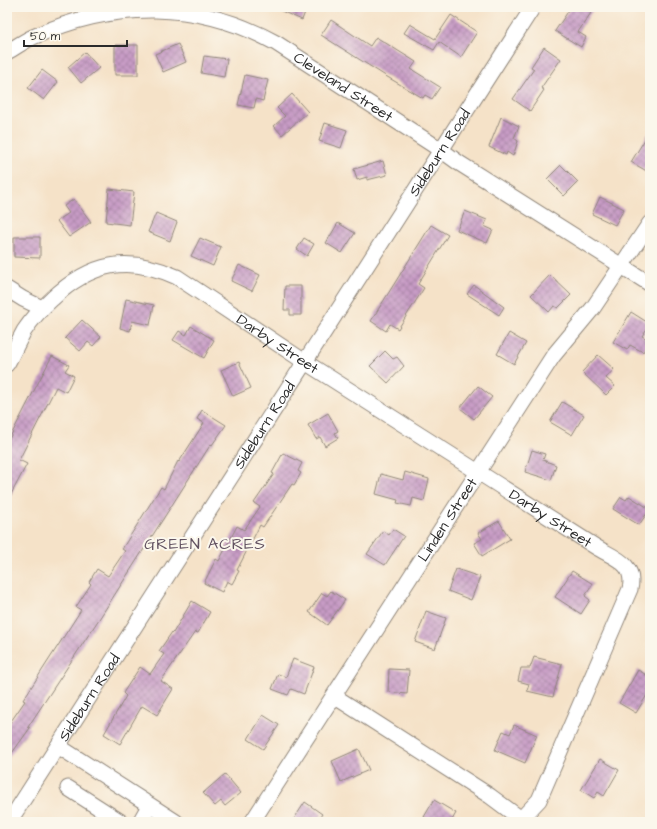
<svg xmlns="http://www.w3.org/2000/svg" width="657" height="829" font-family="'Architects Daughter',sans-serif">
	<defs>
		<pattern id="building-cross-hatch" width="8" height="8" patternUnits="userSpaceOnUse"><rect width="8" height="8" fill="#c79bc5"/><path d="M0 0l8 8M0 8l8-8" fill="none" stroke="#a27fa0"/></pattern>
	</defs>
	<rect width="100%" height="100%" fill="#fbf7ec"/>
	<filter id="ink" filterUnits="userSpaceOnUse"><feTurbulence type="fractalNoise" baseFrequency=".025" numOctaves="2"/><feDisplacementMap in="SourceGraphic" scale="8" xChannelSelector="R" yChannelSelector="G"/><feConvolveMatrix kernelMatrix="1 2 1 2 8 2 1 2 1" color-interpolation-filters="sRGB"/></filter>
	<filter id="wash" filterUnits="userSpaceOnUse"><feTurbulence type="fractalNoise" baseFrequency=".012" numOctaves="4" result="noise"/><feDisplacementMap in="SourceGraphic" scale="16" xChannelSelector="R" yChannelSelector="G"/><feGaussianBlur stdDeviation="0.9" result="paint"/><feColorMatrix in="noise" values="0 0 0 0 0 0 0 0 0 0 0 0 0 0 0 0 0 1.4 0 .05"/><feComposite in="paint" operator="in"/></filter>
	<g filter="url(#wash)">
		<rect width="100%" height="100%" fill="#f5e2c8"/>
		<g id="blocks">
			<path fill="url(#building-cross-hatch)" d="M272,7h35l-5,13z
				M571,7h24l-17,25 8,5 -5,10 -26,-16z
				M451,15l26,17 -16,25 -22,-15 -5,8 -30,-17 6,-9 25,15z
				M331,20l39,26 6,-9 40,25 -5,7 29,18 -8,12 -7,-4 -2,3 -39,-23 -63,-40z
				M178,44l8,18 -23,10 -8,-18z
				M115,45h23v30h-23z
				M544,47l17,12 -20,29 3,2 -14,21 -17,-12 21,-30 -3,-2z
				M85,52l14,16 -18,15 -13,-16z
				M204,56l23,3 -3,18 -23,-4z
				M42,70l16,12 -14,18 -16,-12z
				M245,75l23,5 -5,21 -7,-2 -2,9 -16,-3z
				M292,94l16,18 -26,23 -8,-9 11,-10 -8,-8z
				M501,117l18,9 -5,12 4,3 -5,15 -6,-4 -1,3 -17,-8z
				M325,123l22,7 -6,18 -22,-7z
				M650,131v42l-19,-11z
				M383,161l4,14 -20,5v-3l-10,3 -3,-11z
				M561,165l17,17 -14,14 -17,-17z
				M109,189l25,3 -4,33 -24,-3z
				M600,197l24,12 -9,16 -23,-11z
				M74,199l17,23 -22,15 -12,-16 12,-8 -5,-7z
				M465,211l22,9 -3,6 9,4 -6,13 -30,-13z
				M156,213l21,9 -7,19 -22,-9z
				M338,223l17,10 -13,20 -16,-10z
				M431,225l17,10 -30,49 6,4 -26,41 -8,-5 -4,7 -15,-10z
				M14,237h26v21l-26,-1z
				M200,238l21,9 -8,19 -22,-10z
				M304,238l10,6 -7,12 -10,-7z
				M239,265l21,10 -8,16 -21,-10z
				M550,275l21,20 -13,13 -4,-2 -5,6 -18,-17z
				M474,285l30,22 -5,8 -32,-21z
				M285,286h16v29h-11v-5h-6z
				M126,299l28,6 -4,20 -18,-4 -2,10 -10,-3z
				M631,312l19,12 -8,12 8,5 -7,11 -13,-7 -3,5 -14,-8z
				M82,320l19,17 -8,9 -5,-4 -8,9 -15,-13z
				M191,326l23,14 -10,18 -31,-18 6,-9 7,4z
				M509,333l17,10 -12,21 -17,-10z
				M385,351l8,8 4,-2 7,9 -16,17 -18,-17z
				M598,355l16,14 -8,9 9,8 -9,9 -24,-23z
				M52,356l17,9 -4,6 9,5 -8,16 -10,-5 -37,73 8,4 -20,38v-59z
				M239,362l12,26 -18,8 -12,-26z
				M478,386l14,11 -18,22 -14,-11z
				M562,402l22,13 -12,20 -22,-13z
				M202,410l24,15 -14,20 -1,-1 -108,169 -75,114 2,1 -23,32v-33l18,-26 -2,-1 58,-90 -5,-3 15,-23 -2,-2 8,-13 11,7 17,-25 -3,-2 25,-40 14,-22 3,2 14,-28 1,1 25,-39 -7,-4z
				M328,413l10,18 -3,2 3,5 -13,8 -5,-9 -4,2 -8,-14z
				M532,450l13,4 -2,6 13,5 -5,15 -26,-8z
				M283,453l19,10 -4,8 3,2 -7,12 -2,-1 -29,43 -3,-2 -23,45 2,1 -7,13 -5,-3 -5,11 -18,-9 12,-24 3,2 18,-35 7,4 16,-23 -6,-4 20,-29 -2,-1z
				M405,472l24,7 -5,22 -11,-3 -2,8 -14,-3 1,-3 -22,-6 5,-20 22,6z
				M629,496l21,13 -11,16 -26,-16 8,-12 5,3z
				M499,521l11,18 -28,17 -8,-13 8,-4 -4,-6z
				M393,529l11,7 -19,29 -18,-11 16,-23 6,4z
				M456,569l24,8 -9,23 -23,-9z
				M572,571l21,13 -8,12 5,4 -9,14 -26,-17z
				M331,591l14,9 -18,25 -18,-13 13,-19 5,3z
				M192,601l18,11 -12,21 -3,-1 -34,49 12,8 -16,26 -15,-9 -22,38 -16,-10 22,-38 -3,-3 17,-26 10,7 14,-20 -5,-3 13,-19 1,1z
				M426,611l20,7 -11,31 -20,-7z
				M534,657l28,7 -9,33 -26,-6 2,-7 -11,-3 3,-13h9z
				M293,659l21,8 -10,27 -13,-5 -3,6 -16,-6 6,-15 8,3z
				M389,669l20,1 -2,24 -19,-2z
				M638,670l12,7v13l-14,23 -17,-10z
				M263,715l16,10 -16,24 -15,-10z
				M514,725l23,10 -12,28 -30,-13 8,-19 7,3z
				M359,749l10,21 -28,12 -9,-21z
				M600,759l19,11 -15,26 -6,-4 -4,6 -13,-8z
				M225,774l16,19 -16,13 -4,-5 -6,5 -12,-13z
				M434,800l22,13 -5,9h-19l-8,-5z
				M305,802l17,12 -5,8h-25z"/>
		</g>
	</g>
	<g filter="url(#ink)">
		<use href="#blocks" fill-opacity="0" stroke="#90867a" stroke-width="1"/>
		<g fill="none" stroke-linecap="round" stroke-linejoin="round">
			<defs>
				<g id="minor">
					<path id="s1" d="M7,52c9,-5 17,-11 26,-15 81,-37 165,-37 243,6l165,107 18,13 191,121"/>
					<path d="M7,289l16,10 19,9"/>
					<path id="s2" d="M7,364c6,-11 11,-22 17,-33 8,-12 18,-23 28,-32 39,-37 76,-44 125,-22l128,85 291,185c18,11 40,16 34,42l-91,211 -18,19 -31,-23 -156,-100"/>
					<path d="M58,746l118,76"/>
					<path d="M68,788l53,34"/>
					<path id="s3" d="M9,822l524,-815"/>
					<path d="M140,822l9,-16"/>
					<path id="s4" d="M252,822l301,-466 40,-48 57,-85"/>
				</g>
			</defs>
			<use href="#minor" stroke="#90867a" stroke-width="17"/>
			<use href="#minor" stroke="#fff" stroke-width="15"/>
		</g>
	</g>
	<g text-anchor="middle" stroke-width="4" stroke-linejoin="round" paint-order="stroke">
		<g font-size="15" fill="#2b2b2b" stroke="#fbf7ec">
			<text dy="5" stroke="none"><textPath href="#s1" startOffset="363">Cleveland Street</textPath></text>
			<text dy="5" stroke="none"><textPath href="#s3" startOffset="796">Sideburn Road</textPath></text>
			<text dy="5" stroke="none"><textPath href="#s2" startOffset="337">Darby Street</textPath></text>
			<text dy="5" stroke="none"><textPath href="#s3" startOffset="472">Sideburn Road</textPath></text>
			<text dy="5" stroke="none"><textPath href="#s2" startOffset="661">Darby Street</textPath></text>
			<text dy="5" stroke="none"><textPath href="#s4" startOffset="360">Linden Street</textPath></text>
			<text dy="5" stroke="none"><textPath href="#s3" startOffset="148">Sideburn Road</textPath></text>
		</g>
		<g font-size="16" letter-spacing="1" fill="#625261" stroke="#fbf7ec">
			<text x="205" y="549">GREEN ACRES</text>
		</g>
	</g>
	<rect width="657" height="829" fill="none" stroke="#fbf7ec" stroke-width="24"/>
	<path d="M24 40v6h103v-6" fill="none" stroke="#2b2b2b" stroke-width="2"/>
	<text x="30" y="40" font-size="12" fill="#2b2b2b" stroke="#fbf7ec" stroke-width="3" paint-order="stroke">50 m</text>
</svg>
